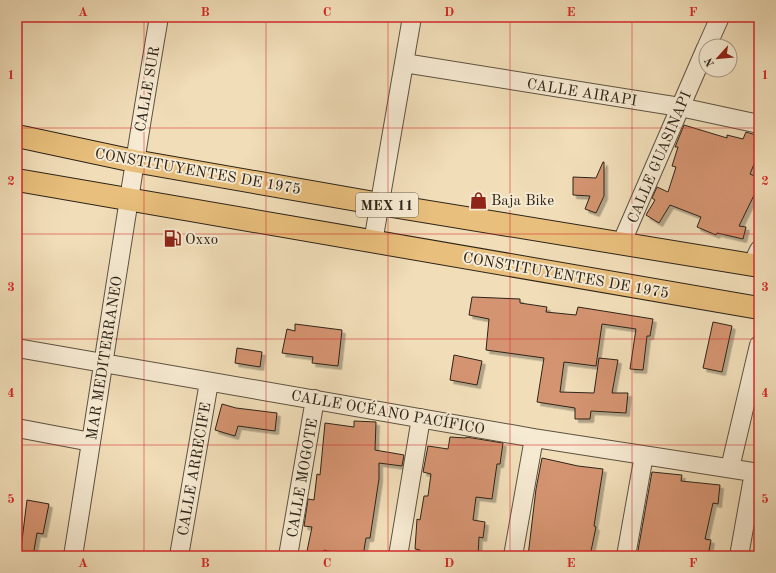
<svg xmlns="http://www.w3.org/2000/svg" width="776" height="573" font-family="'Old Standard TT',serif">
	<defs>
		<filter id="shadow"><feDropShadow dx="3.5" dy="3.5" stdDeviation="0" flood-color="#0004"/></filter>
	</defs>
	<rect width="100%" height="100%" fill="#f1deb9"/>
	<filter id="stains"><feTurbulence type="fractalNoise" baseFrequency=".005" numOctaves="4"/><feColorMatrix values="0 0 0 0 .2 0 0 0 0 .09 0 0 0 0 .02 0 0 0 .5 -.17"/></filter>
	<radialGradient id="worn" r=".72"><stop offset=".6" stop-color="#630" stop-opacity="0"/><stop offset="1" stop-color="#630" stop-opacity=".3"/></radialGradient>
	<path fill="#d59471" stroke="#2d2418" filter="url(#shadow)" d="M684,125l43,13v-3l16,4 3,-7 13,4v16l-9,22 9,4v7l-20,41 7,1 -3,12 -26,-6 -1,2 -19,-8 4,-10 -31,-12 -11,18 -13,-8 9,-15 -3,-2 5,-11 11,5 8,-25 -4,-1 6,-19h-3z
		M603,162h1v34l-8,17 -11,-4 5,-13 -17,-1v-18l23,1z
		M472,297l48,2v4l27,4 -1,5 30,3 2,-8 75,12 -3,17h-3l-4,34 -13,-1 6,-40 -34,-5 -6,42 -32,-4 -4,30 34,1 5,-35 19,2 -6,33h16l-2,20 -35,-2 -1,8h-15v-11l-38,-6 7,-44 -58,-8 3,-31 -20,-4z
		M713,322l19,4 -10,46 -19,-4z
		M295,324l47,6 -4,36 -26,-3 1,-6 -31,-4 5,-24 8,2z
		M237,348l25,4 -2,15 -25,-4z
		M454,355l28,6 -5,24 -27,-5z
		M222,404l14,4 41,5 -2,18 -37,-5 -3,10 -20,-6z
		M354,421l22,1 -1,28 29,5 -2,11 -23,-3v16l-9,59h-4l-3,18h-10l-29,-6 -1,6h-17l6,-29 -8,-1 4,-27 6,1 3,-26 3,1 5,-52 29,4z
		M450,437l16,1v-1l37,6 -3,21h-3l-5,35 -16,-2 -3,23 12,2 -2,16 -4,-1 -1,19h-59l1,-6 -5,-1 2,-30 3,1 4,-24h4l3,-22 -8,-2 5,-26 20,3z
		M542,458l36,8 25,3 -9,57 2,1 -6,29h-62l8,-67z
		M652,472l30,3 -1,6 39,4 -2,19 -5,-1 -8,36 6,1 -3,16h-19l-27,-5v5h-25z
		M27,500l22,4 -6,30 -6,-1 -4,23h-13z"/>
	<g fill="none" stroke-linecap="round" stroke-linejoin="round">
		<defs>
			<path id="street" d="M707,46l13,-29
				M404,63l276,44 79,17
				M373,242l39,-225
				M621,244l85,-196
				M752,265l7,-15
				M17,348l517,90 225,35
				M17,428l74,14
				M730,468l29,-123
				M73,556c29,-180 55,-360 86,-539
				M179,556l30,-174
				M288,556l27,-157
				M398,556l23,-138
				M513,556l21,-118
				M626,556l18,-101
				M739,556l15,-84"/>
			<path id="primary" d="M17,136l117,25 246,43 379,62
				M17,180l742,128"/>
		</defs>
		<use href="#street" stroke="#5e5240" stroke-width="20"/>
		<use href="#primary" stroke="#2d2418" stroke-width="24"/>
		<use href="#street" stroke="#f6ead2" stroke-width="18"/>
		<use href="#primary" stroke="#e8bf7c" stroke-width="22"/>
	</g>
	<path fill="none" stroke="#d62828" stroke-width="1" stroke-opacity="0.55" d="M144,17v539M266,17v539M388,17v539M510,17v539M632,17v539M17,128h742M17,234h742M17,339h742M17,445h742"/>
	<defs>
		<symbol id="shop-bare" viewBox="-9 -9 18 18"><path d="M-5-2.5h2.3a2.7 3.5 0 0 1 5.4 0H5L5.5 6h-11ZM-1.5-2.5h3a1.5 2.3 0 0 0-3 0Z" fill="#8f2418" stroke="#f6ead2" stroke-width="2.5" paint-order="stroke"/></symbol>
		<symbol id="fuel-bare" viewBox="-9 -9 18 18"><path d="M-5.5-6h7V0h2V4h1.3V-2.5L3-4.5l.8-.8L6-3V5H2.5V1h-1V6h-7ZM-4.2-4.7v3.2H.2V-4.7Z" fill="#8f2418" stroke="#f6ead2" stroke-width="2.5" paint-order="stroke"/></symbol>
	</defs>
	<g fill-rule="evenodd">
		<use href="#shop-bare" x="466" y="188" width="25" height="25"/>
		<use href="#fuel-bare" x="160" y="226" width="25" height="25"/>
	</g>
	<g text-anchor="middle" stroke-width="4" stroke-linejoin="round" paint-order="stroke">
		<rect fill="#f6ead2" stroke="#695f50" stroke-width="1" x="356" y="193" width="62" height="24" rx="3"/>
		<g font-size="14" font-weight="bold" fill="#2d2418">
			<text x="387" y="210">MEX 11</text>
		</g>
		<g font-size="15" fill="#2d2418" stroke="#f6ead2">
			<text transform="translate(147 89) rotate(-80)" y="5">CALLE SUR</text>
			<text transform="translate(582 92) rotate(9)" y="5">CALLE AIRAPI</text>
			<text transform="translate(659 157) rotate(-67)" y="5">CALLE GUASINAPI</text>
			<text transform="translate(198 171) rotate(10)" y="5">CONSTITUYENTES DE 1975</text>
			<text transform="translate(566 275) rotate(10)" y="5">CONSTITUYENTES DE 1975</text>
			<text transform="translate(104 358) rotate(-81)" y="5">MAR MEDITERRANEO</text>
			<text transform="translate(388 412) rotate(10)" y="5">CALLE OCÉANO PACÍFICO</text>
			<text transform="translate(194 469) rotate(-80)" y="5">CALLE ARRECIFE</text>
			<text transform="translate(302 478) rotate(-80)" y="5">CALLE MOGOTE</text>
		</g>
		<g font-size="15" fill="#2d2418" stroke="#f6ead2" text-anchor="start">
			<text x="491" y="205">Baja Bike</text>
			<text x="185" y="244">Oxxo</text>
		</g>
	</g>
	<rect width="776" height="573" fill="none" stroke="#f1deb9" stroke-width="44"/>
	<g transform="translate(718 58) rotate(243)"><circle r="19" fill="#f6ead2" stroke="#a69b88"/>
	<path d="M0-3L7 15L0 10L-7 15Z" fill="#8f2418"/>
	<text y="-6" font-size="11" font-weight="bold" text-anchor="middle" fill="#2d2418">N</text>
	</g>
	<rect x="22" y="22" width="732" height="529" fill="none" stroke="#d62828" stroke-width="1.5"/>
	<g font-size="13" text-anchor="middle" font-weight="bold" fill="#d62828">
		<text x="83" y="16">A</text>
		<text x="205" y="16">B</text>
		<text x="327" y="16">C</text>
		<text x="449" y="16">D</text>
		<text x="571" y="16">E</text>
		<text x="693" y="16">F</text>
		<text x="11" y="79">1</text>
		<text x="765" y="79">1</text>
		<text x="11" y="185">2</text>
		<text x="765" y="185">2</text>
		<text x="11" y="291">3</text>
		<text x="765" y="291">3</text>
		<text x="11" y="397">4</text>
		<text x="765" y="397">4</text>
		<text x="11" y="503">5</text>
		<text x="765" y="503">5</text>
		<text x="83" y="567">A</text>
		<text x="205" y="567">B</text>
		<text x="327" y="567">C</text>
		<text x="449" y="567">D</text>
		<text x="571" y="567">E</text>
		<text x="693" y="567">F</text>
	</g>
	<rect width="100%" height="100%" filter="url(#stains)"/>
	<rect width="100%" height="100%" fill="url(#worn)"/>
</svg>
